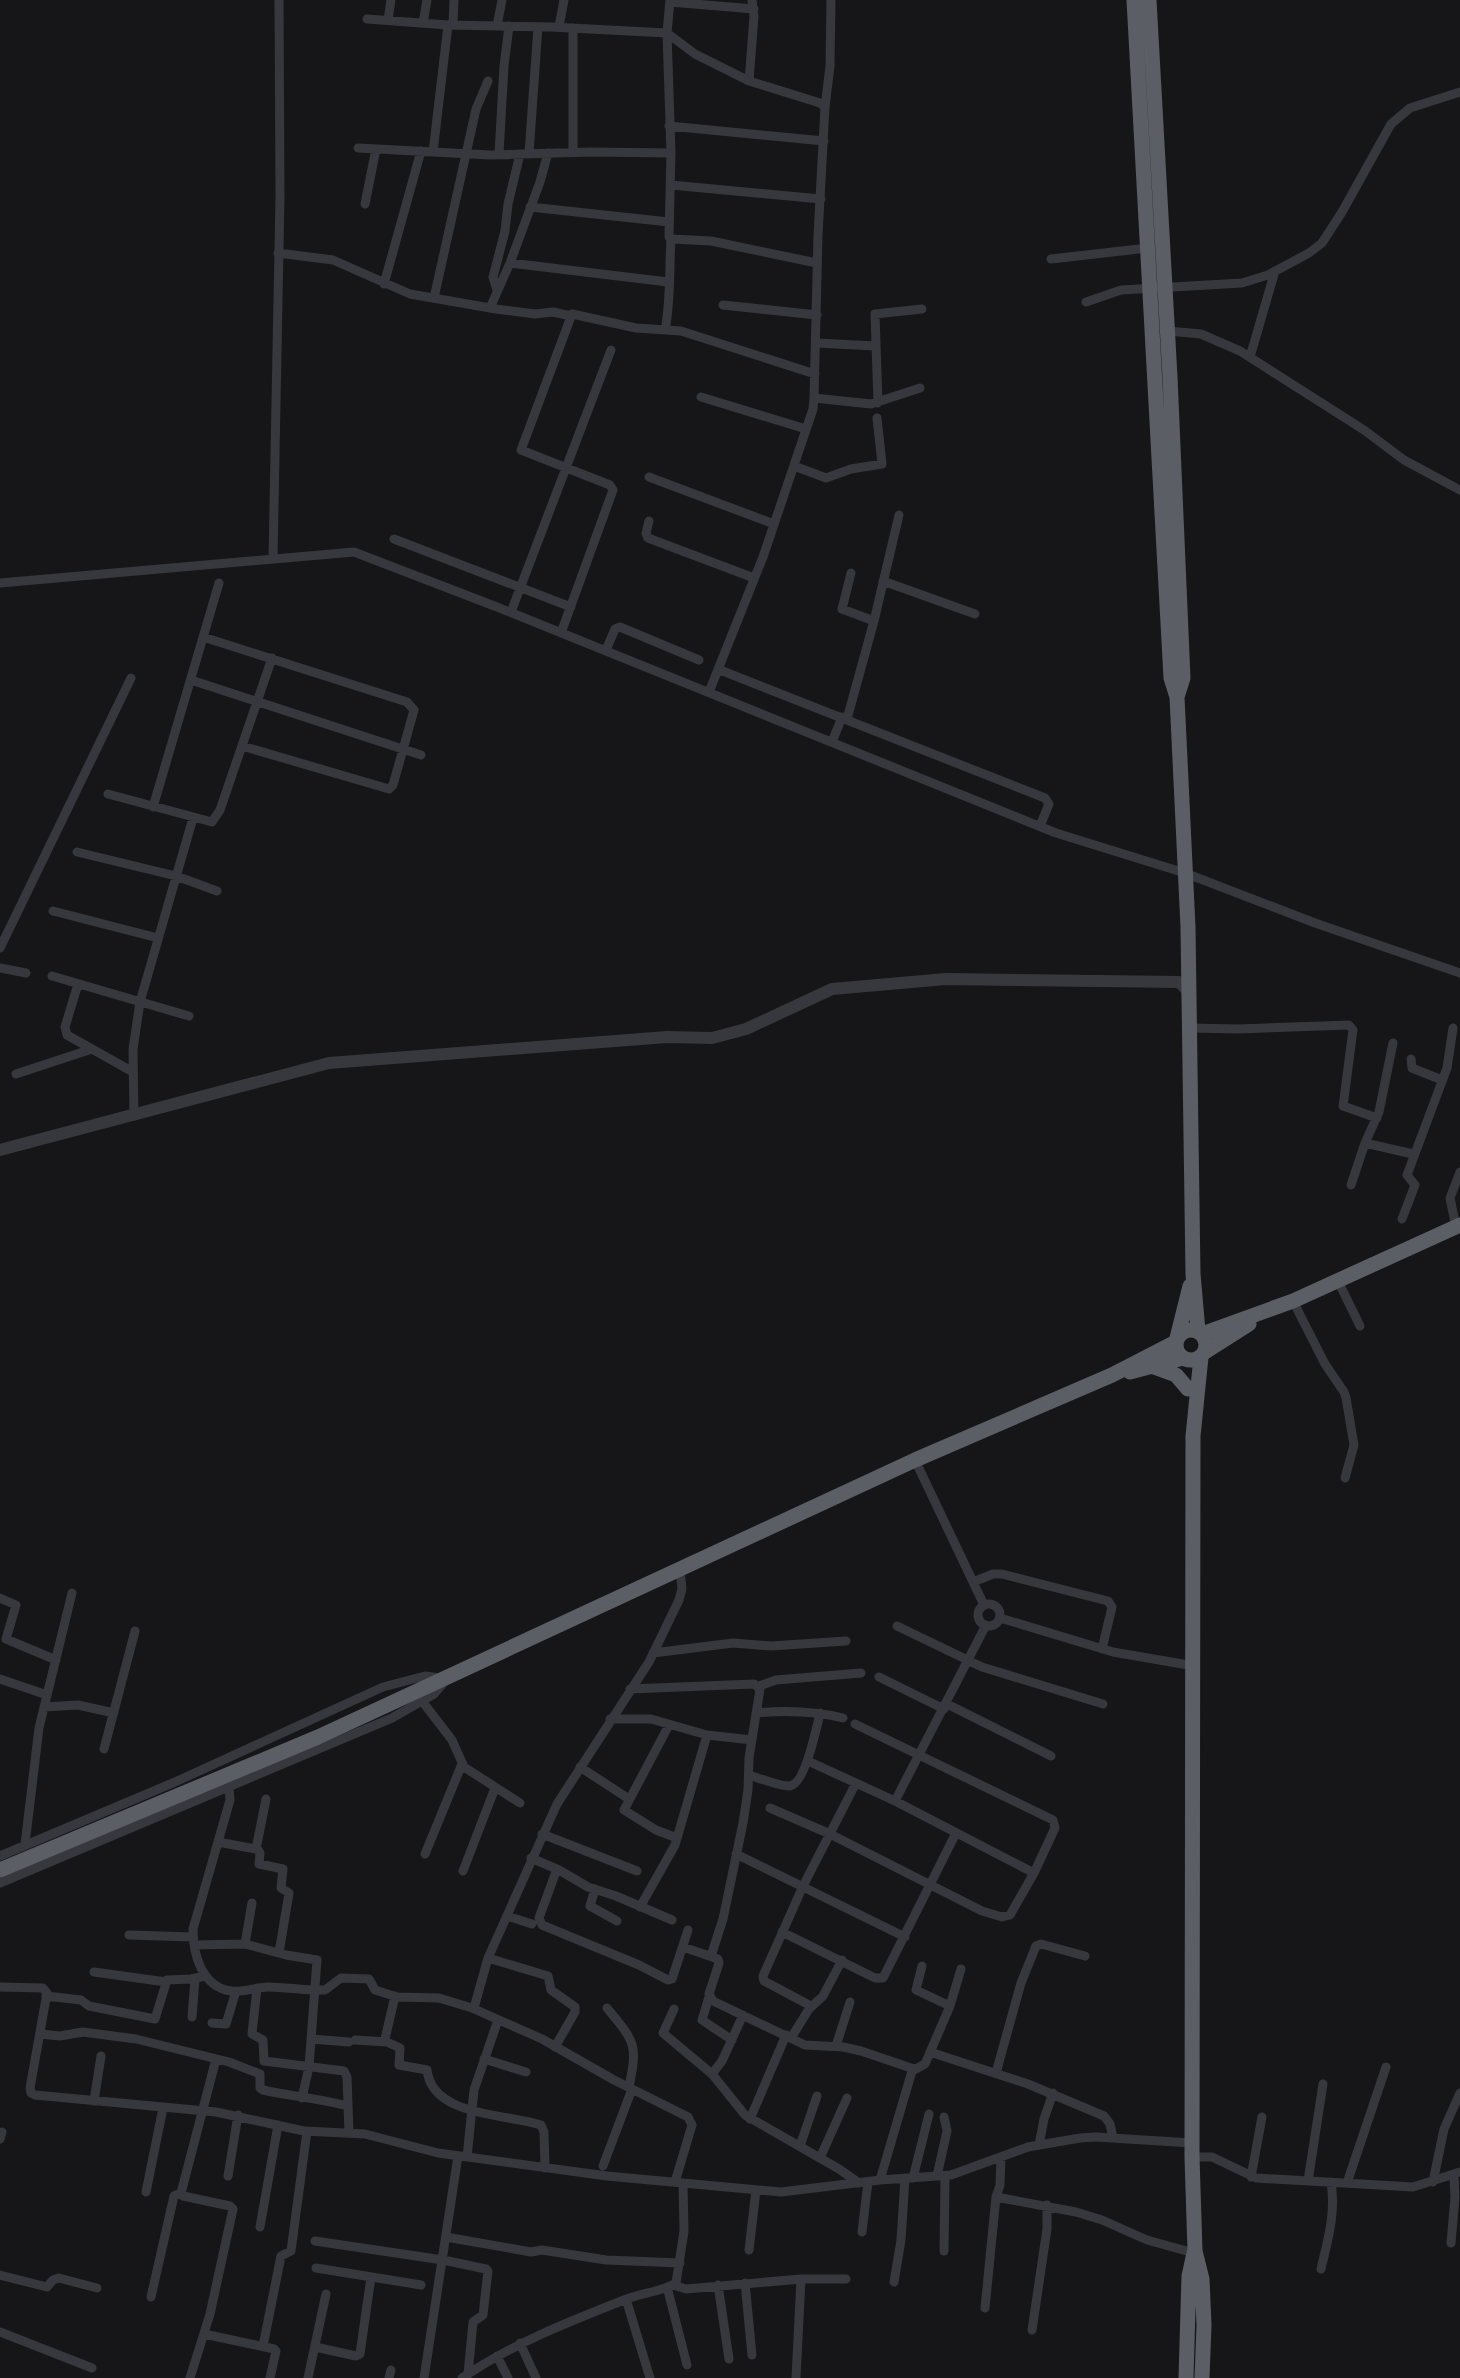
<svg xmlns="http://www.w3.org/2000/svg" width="1460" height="2378" font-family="'Public Sans',sans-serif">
	<rect width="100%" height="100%" fill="#161618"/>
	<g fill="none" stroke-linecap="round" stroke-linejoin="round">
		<path stroke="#37383d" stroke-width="9" d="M670,2l84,7
			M367,19l81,6 103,2 116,6 28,21 54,27 5,-65 -2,-16
			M388,20l3,-20
			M423,23l4,-23
			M453,25l1,-25
			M497,26l5,-26
			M559,27l5,-27
			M573,28v124
			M825,107l5,-41 1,-66
			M669,126l155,15
			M358,148l132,7 101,-3 80,1 -4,-120 3,-33
			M433,152l15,-127
			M529,153l9,-126
			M671,153l-2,84 2,2 40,2 106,22
			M499,154l5,-88 5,-40
			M671,185l150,14
			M365,204l11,-55
			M530,207l139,15
			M278,253l55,7 77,34 86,15 39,5 18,-2 18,4
			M1051,259l97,-11
			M510,263l158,19
			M384,284l37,-133
			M497,290l-4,-13 12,-46 3,-27 12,-50
			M434,298l42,-189 12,-28
			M1086,302l35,-12 121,-7 26,-8 41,-22 13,-10 20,-31 49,-88 19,-16 50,-16
			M723,305l94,10
			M490,308l20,-45 30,-81 8,-29
			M665,330c6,-30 4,-60 6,-91
			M1168,331l33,3 39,17 124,79 40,30 56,30
			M817,343l58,3
			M1250,357l25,-86
			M701,397l105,32
			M814,398l57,6 49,-16
			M878,403l-3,-89 47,-5
			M794,466l32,12 25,-9 31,-5 -5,-46
			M649,477l125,47
			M649,521l-3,12 2,5 106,40
			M394,539l177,68
			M273,558l7,-361 -1,-197
			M851,573l-9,36 32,12
			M883,581l92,33
			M0,583l354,-31 143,55 559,226 129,40 130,50 145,50
			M511,612l100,-262
			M561,633l52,-143 -3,-5 -89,-35 51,-136 64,14 45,3 134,43
			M203,637l204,65 7,8 -21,75 -4,4 -147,-43
			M606,650l9,-21 5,-2 79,33
			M720,670l325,128 4,6 -9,22
			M191,680l230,75
			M709,692l54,-135 50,-148 1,-11 4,-163 7,-128 -5,-4 -71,-22
			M847,719l27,-98 25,-106
			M832,742l10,-25
			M108,794l104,28 8,-12 52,-152
			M153,807l66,-224
			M77,852l99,24 41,15
			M53,911l105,27
			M0,948l131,-270
			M0,968l26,5
			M52,976l137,40
			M78,984l-13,43 2,8 66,37
			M1190,1028l48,1 111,-4 4,5 -10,76 34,12
			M1411,1059l1,9 30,12
			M16,1074l76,-25
			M134,1116l-1,-67 7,-47 53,-184
			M1365,1143l48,11
			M1351,1185l14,-42 14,-31 14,-69
			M1402,1219l13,-34 -8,-10 40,-107 6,-40
			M1456,1227l-6,-29 10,-26
			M1338,1281l22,45
			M1293,1301l32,63 19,28 2,6 8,47 -9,33
			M915,1460l69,145
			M973,1582l20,-8h9l106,27 4,6 -10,42
			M0,1598l16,7 -10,34 50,21
			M978 1615a11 11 0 1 1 22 0a11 11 0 1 1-22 0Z
			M1000,1618l113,34 81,14
			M897,1626l85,41 121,37
			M653,1653l80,-10 38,3 75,-5
			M879,1677l65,32
			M0,1679l47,16
			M759,1686l17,-6 85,-7
			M630,1689l124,-5 6,5 -11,69 -1,32 -5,33 -20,96 -12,37
			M422,1701l30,39 12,27 56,36
			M947,1704l104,52
			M44,1707l34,-2 36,8
			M756,1713c31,-3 58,-2 87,5
			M610,1719h41l56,16 45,5
			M669,1725l-45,85 32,20 21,8
			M104,1749l31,-118
			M808,1761l87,40 139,72
			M580,1767l49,32
			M749,1775c10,3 32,12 41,11 15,-2 27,-60 30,-73
			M229,1788l1,12 -37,129c0,26 9,58 38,62 12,2 25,-4 37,-4 19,0 38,4 57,3l16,-12 28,1 6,11 22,7 42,1 33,10 70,31 72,41 74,37 4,8 -17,57
			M895,1801l91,-176
			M770,1808l60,26 152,77 20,6 8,-2 24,-42 21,-45 -2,-8 -198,-96
			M542,1834l95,37
			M218,1842l38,7 10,-50
			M25,1844l14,-116 33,-135
			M257,1848l3,5 -1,11 24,5 -2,19 8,5 -10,60
			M425,1854l37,-90
			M736,1854l169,83
			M0,1856l175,-74 208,-95 42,-11 16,2
			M531,1858l28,12 29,17 28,9 56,24
			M557,1869l-18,49 3,7 97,40 29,15 4,-1 16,-49
			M463,1871l32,-83
			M0,1883l392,-165 42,-24 11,-13
			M595,1889l-5,17 27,15
			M640,1907l35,-62 32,-110
			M507,1916l25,8
			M782,1932l93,46h8l73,-145
			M129,1935l64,2
			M245,1944l7,-41
			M194,1945l51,-1 41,11 31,5 -8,107 -7,31
			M683,1947l35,12 1,4 -10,31 4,7 92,44 38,2 18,4 53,18
			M488,1958l60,18 3,14 24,17v5l-20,35
			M922,1966l-6,24 34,16
			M94,1972l72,10
			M0,1987l43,1 4,5 -17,95 1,5 4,2 181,17 88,19 61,3 73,19 169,23 174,16 99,-12 71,-5 77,-28 52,-9 16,-1 96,6
			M257,1988l-5,46 11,6 1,21 80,10 3,6 2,56
			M46,1996l35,4 8,6 66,13 12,-39 24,-1 14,-3
			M395,1996l-10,43 2,3 13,6 -1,17 28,5c5,47 81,44 114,55l3,7 1,36
			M709,1997l-7,23 30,20
			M811,2006l-47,-25 -1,-5 40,-90 53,-103
			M474,2008l14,-50 69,-154 92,-142 30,-62 3,-11 -2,-19
			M607,2008c28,34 31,36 22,79
			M674,2009l-11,24 49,41 33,41 94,54 20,14
			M192,2017l3,-38
			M212,2023l14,1 10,-33
			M40,2034l20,2 23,-4 53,7 93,23 31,12v14l3,2c28,6 57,9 85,16
			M791,2038l18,-29 14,-13 19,-36
			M311,2039l38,3
			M355,2040l32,2
			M836,2046l14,-44
			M930,2052l98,32 76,32 6,8 3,14
			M484,2059l42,13
			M996,2073l25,-90 15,-37 5,-2 44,12
			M712,2074l10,-13 21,-46
			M94,2101l7,-45
			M750,2119l36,-84
			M0,2139l2,-7
			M1039,2145l5,-26 9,-26
			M800,2146l17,-50
			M467,2157l7,-67 24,-70
			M1192,2157h20l44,21 157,9 47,-15
			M820,2158l27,-60
			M603,2166l29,-77
			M228,2176l10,-61
			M937,2176l10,-45 -3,-14
			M1251,2177l11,-60
			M913,2178l16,-64
			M880,2180l32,-109 13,-7 25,-58 11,-37
			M1308,2181l15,-97
			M1433,2182l11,-53 16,-36
			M1347,2183l39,-116
			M146,2192l17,-84
			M996,2197l80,15 26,8 45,20 47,13
			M260,2227l18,-102
			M862,2232l6,-50
			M446,2237l85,15 11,-2 64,10 74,3
			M315,2241l128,19 43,9 2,2 -5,44 -10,7 -5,52
			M1451,2243l4,-46 -1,-22
			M749,2250l7,-60
			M944,2251l1,-75
			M316,2268l105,17
			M1321,2269c7,-30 15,-56 10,-87
			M0,2275l47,12 6,-7 6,-2 38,10
			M894,2282l7,-42 4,-62
			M745,2283l7,72
			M673,2285l13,4 115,-10h45
			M718,2285l11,74
			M667,2287l20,78
			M151,2297l23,-101 7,-3
			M626,2299l24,79
			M985,2308l11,-111 4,-12 1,-28
			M1032,2330l15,-101v-24
			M0,2332l92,36
			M204,2334l70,15 2,2 -6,27
			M520,2343l16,35
			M263,2346l18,-90 10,-5 16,-120
			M315,2347l41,9 4,-2 11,-77
			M497,2356l11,22
			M190,2378l20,-64 23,-105 -3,-3 -47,-10 -2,-3 35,-134
			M308,2378l18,-84
			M389,2378l2,-8
			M424,2378l34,-222
			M462,2378c50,-34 106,-56 162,-78 16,-7 38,-8 52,-17l8,-52 -1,-48
			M796,2378l5,-99"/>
		<path stroke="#37383d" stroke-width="12" d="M0,1150l329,-87 338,-26 45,1 34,-9 86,-40 114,-10 233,3 11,11"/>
		<path stroke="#5b5e65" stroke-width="15" d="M1134,0l37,678 6,19 11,230 5,347 5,57
			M1149,0l21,377 13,301 -6,19
			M1176 1345a15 15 0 1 1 30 0a15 15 0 1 1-30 0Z
			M1202,1334l91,-33 167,-76
			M1177,1338l13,-52
			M1205,1352l44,-28
			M1201,1357l-8,79 -1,721 3,94 7,28 2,46 -2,53
			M1154,1367l22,8 12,14
			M1130,1372l53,-14
			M0,1870l318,-133 597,-277 197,-85 64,-33
			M1186,2378l3,-102 5,-23"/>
	</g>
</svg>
